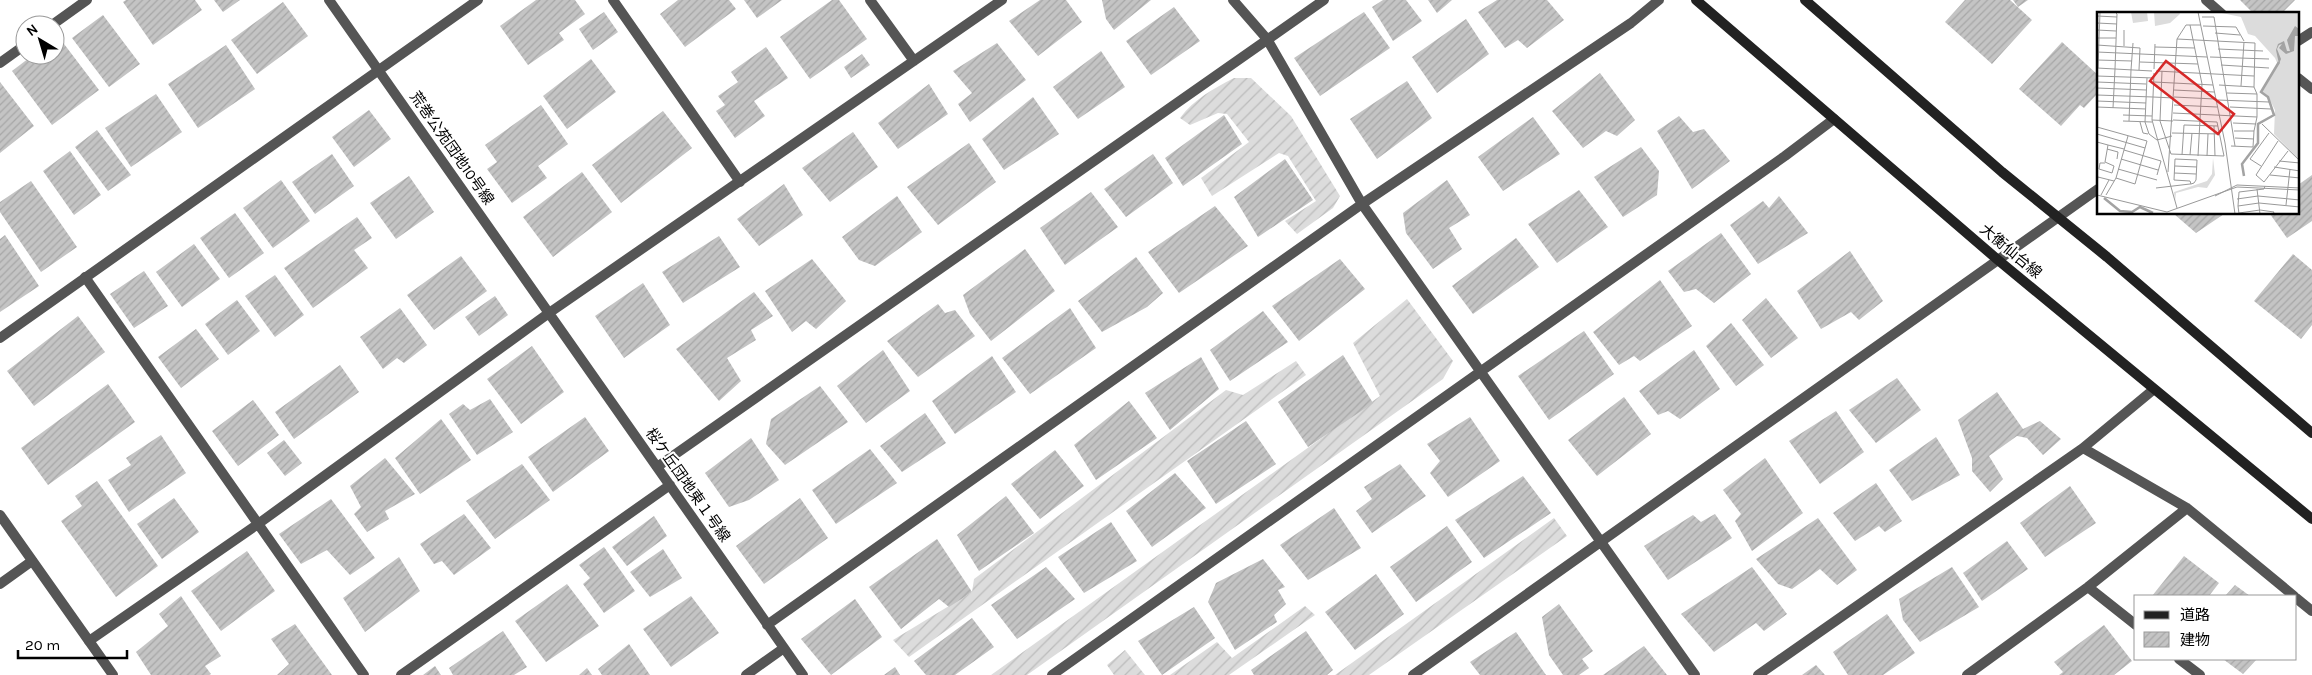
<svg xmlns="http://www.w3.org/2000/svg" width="2312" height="675" font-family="Karla,'Noto Sans JP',sans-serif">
	<defs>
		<pattern id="garden-furrows" width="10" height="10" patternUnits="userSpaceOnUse" patternTransform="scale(1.25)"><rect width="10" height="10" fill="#dcdcdc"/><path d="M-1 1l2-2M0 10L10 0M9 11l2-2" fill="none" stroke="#bbb"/></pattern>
		<pattern id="building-hatch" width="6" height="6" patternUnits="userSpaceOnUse" patternTransform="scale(1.25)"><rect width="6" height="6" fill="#c4c4c4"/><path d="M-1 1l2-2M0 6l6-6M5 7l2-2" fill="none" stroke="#a7a7a7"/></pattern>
	</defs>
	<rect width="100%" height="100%" fill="#fff"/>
	<path fill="url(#garden-furrows)" d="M1234,78h17l40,38 49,80 -7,12 -36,26 -12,-13 31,-20 -28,-45 -9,-3 -67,43 -11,-18 48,-36 -22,-28 -9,-1 -28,12 -10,-7c14,-19 33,-29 54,-40z
		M1407,299l46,62 -10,18 -416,296h-36l389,-279 -27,-53z
		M1296,361l10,14 -397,282 -16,-17 79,-48 2,-13 252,-189 17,5z
		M1554,518l13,18 -198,139h-34z
		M1305,606l10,9 -86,60h-59l47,-33 15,16z
		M1125,650l20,25h-31l-7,-10z"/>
	<path fill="url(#building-hatch)" d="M126,0h69l7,10 -49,35 -30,-43z
		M214,0h26l-17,12z
		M536,0h39l10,14 -26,19 5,7 -36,25 -28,-39z
		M678,0h51l7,9 -51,38 -25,-33z
		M744,0h38l-25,18z
		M832,0h7l28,39 -57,40 -30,-42z
		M1040,0h26l16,22 -44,34 -29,-35z
		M1102,0h49l-37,30 -8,-11z
		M1383,0h23l16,21 -29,20 -21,-34z
		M1428,0h24l-15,13z
		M1497,0h50l17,20 -37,28 -9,-8 -13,8 -27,-36z
		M1965,0h45l22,20 -40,44 -47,-42z
		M2013,0h15l-10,7z
		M2240,0h55l-14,14h-27z
		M283,2l25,34 -51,38 -26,-34z
		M1174,7l26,34 -49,34 -25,-34z
		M604,12l14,20 -25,18 -14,-21z
		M1364,12l26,36 -70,48 -26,-38z
		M103,15l37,49 -31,23 -37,-49z
		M1466,19l23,35 -52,39 -25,-36z
		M58,36l41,54 -47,35 -40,-54 21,-16h22v-17z
		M2062,42l36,33v18l-14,15 -4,-3 -19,21 -42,-37z
		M997,43l29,37 -56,42 -12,-18 14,-11 -19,-22z
		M226,45l29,44 -57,39 -30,-44z
		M766,47l22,31 -34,23 11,15 -30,22 -19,-27 9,-6 -7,-9 20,-14 -7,-10z
		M1101,51l24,36 -47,32 -25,-32z
		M862,54l8,11 -19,13 -7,-11z
		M591,59l25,33 -49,37 -24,-33z
		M1600,73l35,47 -18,16 -11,-5 -23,17 -31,-37z
		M1407,81l25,37 -55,41 -27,-40z
		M0,82l34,44 -34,27z
		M929,84l19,30 -50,35 -20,-26z
		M156,94l26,38 -51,35 -26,-39z
		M1033,97l26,37 -55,36 -22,-31z
		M541,105l27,39 -30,22 9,12 -35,25 -25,-34 10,-7 -12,-17z
		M369,110l22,29 -37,28 -22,-30z
		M663,111l29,37 -71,55 -29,-38z
		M1224,115l18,29 -59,42 -18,-28z
		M1679,116l14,16 11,-3 26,32 -38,28 -35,-58z
		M1533,117l27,37 -57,37 -25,-34z
		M97,130l34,45 -23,16 -33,-44z
		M853,132l25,35 -48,35 -28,-34z
		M969,143l27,39 -58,43 -31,-38z
		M1641,147l18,24 -2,24 -34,22 -29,-40z
		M70,151l31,44 -27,20 -31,-44z
		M332,154l22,32 -39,28 -23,-32z
		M1153,154l20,29 -47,34 -22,-28z
		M1285,159l28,41 -55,37 -24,-40z
		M582,172l30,40 -59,45 -30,-40z
		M2312,175v46l-25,17 -17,-24h28v-29z
		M409,176l25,36 -38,27 -26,-36z
		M281,180l29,41 -37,27 -30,-40z
		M1447,180l23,35 -21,13 13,21 -29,20 -27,-36 -3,-20z
		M31,181l46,66 -36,25 -41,-60v-10z
		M784,184l19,31 -44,31 -22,-27z
		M1579,190l29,37 -51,36 -29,-39z
		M1091,192l27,35 -53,38 -25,-37z
		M897,196l25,36 -47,34 -16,-6 -17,-23z
		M1779,196l29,37 -50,31 -28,-39 33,-24 6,7z
		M1215,206l33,40 -69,47 -31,-41z
		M235,213l29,40 -35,25 -29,-40z
		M2174,214h50l-28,19z
		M357,217l15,21 -18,12 14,18 -55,40 -29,-40z
		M1721,233l30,41 -37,29 -18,-14 -12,3 -16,-21z
		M5,235l34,51 -39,26v-73z
		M719,236l21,31 -57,36 -21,-31z
		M1516,238l23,29 -66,47 -21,-28z
		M194,244l26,35 -38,28 -26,-35z
		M1025,249l30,42 -64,50 -21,-27 -7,-19z
		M1850,251l33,50 -24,19 -8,-8 -30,17 -24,-38z
		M2293,254l19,16v55l-11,14 -47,-38z
		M461,256l26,35 -53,39 -27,-35z
		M1136,257l27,36 -16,14 -45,25 -24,-31z
		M812,259l34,42 -30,28 -10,-8 -14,11 -27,-41z
		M1340,259l25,30 -66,52 -27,-35z
		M144,271l24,35 -34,22 -24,-34z
		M275,275l29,40 -29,22 -30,-41z
		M1660,280l32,46 -52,35 -6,-5 -15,9 -26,-33z
		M643,283l27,42 -46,33 -29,-42z
		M754,292l19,24 -22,14 5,10 -29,18 14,23 -22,20 -43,-52z
		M495,296l13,19 -29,21 -14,-19z
		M1766,298l32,40 -27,20 -29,-38z
		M237,300l23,31 -32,24 -23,-31z
		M938,304l7,9 10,-3 20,26 -57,41 -31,-36z
		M400,308l27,37 -23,18 -7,-5 -14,11 -23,-32z
		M1070,308l26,40 -66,46 -28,-36z
		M1263,311l25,31 -58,39 -20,-31z
		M78,316l27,36 -71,54 -27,-35z
		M1731,323l33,42 -28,21 -30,-40z
		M196,329l23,30 -38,29 -23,-31z
		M1584,331l30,43 -65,46 -31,-44z
		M532,346l32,46 -43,32 -34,-45z
		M883,350l27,41 -44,32 -29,-37z
		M1694,350l26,39 -40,30 -12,-8 -10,4 -19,-24z
		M1343,355l30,48 -65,44 -30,-45z
		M992,356l24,36 -61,42 -23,-33z
		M1201,357l18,32 -49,41 -25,-37z
		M340,365l19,27 -65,47 -19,-27z
		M1897,378l24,32 -45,33 -27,-33z
		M108,384l27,38 -87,63 -27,-37z
		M820,386l28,36 -63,43 -19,-21 5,-25z
		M1997,392l26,37 17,-8 21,18 -18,16 -16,-17 -10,-2 -28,20 14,23 -13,13 -18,-21v-13l-14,-38z
		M1624,397l27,37 -54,42 -29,-36z
		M490,399l23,33 -36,23 -28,-41 14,-10 7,6z
		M253,400l26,35 -41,31 -26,-35z
		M1129,401l28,37 -61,42 -22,-35z
		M1836,411l28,41 -44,32 -31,-43z
		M925,413l21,30 -44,29 -22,-26z
		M585,417l24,34 -56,41 -25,-35z
		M1470,417l30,44 -52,36 -18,-24 10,-12 -13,-17z
		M441,419l30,41 -51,34 -25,-36z
		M1246,421l30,43 -60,40 -29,-43z
		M161,435l25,38 -57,39 -21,-32 23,-15 -5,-7z
		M1936,437l24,38 -48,26 -23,-31z
		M751,438l28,42 -30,20 -20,7 -24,-34z
		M284,440l18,23 -17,13 -18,-23z
		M870,449l27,34 -61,41 -24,-34z
		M1055,450l29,36 -44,33 -29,-35z
		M385,458l30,36 -30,17 4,8 -22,13 -13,-18 7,-7 -11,-21z
		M1765,458l38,55 -51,38 -17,-30 6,-7 -18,-24z
		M522,464l28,36 -55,39 -29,-38z
		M1400,464l26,32 -54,37 -16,-22 16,-12 -8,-12z
		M1175,473l31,35 -54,39 -26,-36z
		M1523,476l28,37 -67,45 -29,-38z
		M97,481l61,85 -42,31 -55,-76 21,-15 -7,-10z
		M1876,483l26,38 -17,11 -6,-6 -24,15 -22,-28z
		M2070,486l26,37 -51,34 -25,-34z
		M1006,496l28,37 -55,38 -22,-36z
		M174,498l25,34 -37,27 -25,-35z
		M800,498l28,40 -64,46 -28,-38z
		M331,499l44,59 -25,17 -23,-25 -26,14 -22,-30z
		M1334,508l27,40 -53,32 -28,-35z
		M464,514l27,34 -37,27 -12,-14 -8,3 -14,-20z
		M1715,514l17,24 -64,42 -24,-34 49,-31 8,7z
		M654,516l13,20 -40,30 -15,-19z
		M1818,518l39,52 -20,15 -17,-16 -28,20 -14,-5 -22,-25z
		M1111,522l26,39 -53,32 -26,-36z
		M1447,526l25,36 -56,40 -26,-35z
		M937,539l35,53 -23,15 -10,-8 -38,30 -32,-42z
		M2007,541l21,28 -46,32 -19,-28z
		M604,547l31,44 -31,22 -21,-29 7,-6 -11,-13z
		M663,549l19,29 -32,19 -20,-25z
		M247,551l28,40 -54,40 -30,-40z
		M2184,556l35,27 -10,13h-57z
		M399,557l21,34 -55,41 -22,-34z
		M1263,559l22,28 -7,3 8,14 -12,11 3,7 -42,28 -27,-48 8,-19z
		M1046,567l29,32 -58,40 -26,-34z
		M1752,567l35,47 -23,17 -8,-8 -42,29 -33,-38z
		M1952,567l27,40 -59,35 -17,-22 -4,-21z
		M1376,574l28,40 -49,36 -30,-38z
		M567,584l32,42 -53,36 -31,-41z
		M2235,585l15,11h-25z
		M181,596l40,60 -16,10 6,8 -2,1h-58l-15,-23 32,-26 -9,-12z
		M691,596l28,37 -48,34 -28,-38z
		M855,599l27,38 -51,38 -30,-36z
		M1559,604l34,47 -11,8 7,9 -10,7h-16l-14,-20 -7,-38z
		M1194,607l21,31 -53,37 -24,-34z
		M1887,614l28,39 -32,22h-35l-15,-23z
		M972,618l22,29 -39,28h-29l-12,-14z
		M295,624l37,51h-55l12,-11 -18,-25z
		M2104,625l28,36 -18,14h-55l4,-3 -9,-10z
		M503,631l24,36 -13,8h-61l-4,-7z
		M1306,631l27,39 -6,5h-73l-3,-5z
		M1516,632l30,43h-66l-10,-13z
		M629,644l21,31h-48l-4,-6z
		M1644,646l23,29h-64z
		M2223,659h34l-14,15z
		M1816,665l9,10h-23z
		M435,666l6,9h-18z
		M895,667l5,8h-16z
		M587,668l5,7h-13z"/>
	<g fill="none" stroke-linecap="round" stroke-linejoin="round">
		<path stroke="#555" stroke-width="10" d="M329,0l474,675
			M613,0l127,182
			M870,0l44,61
			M1233,0l34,39 95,165 333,471
			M2206,0l16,14
			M52,25l35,-25
			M2298,41l14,-9
			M0,63l25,-18
			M2298,78l14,11
			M85,277l279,398
			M2083,448l104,60 107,88
			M657,467l667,-467
			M0,584l32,-23
			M2088,587l48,38
			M2296,598l16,13
			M767,625l595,-421 269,-181 28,-23
			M89,641l169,-117 291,-211 453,-313
			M2179,659l21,16
			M401,675l269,-190
			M746,675l38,-27
			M1052,675l733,-519 49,-37
			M1413,675l685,-486
			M1758,675l325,-227 70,-58
			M1967,675l121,-88 99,-79"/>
		<path stroke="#555" stroke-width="10" d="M0,338l478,-338
			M0,515l113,160"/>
		<path stroke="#222" stroke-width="10" d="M1696,0l302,260 314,259
			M1805,0l197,172 105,85 205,176"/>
	</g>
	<g text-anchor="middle" stroke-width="4" stroke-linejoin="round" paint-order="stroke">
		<g font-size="15" fill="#000" stroke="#fff">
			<text transform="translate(452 148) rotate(55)" y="5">荒巻公苑団地10号線</text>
			<text transform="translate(2011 251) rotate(40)" y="5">大衡仙台線</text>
			<text transform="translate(688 485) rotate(55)" y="5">桜ケ丘団地東１号線</text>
		</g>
	</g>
	<g transform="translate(2097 12)">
		<rect width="202" height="202" fill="#fff"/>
		<path d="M116,146l2,17 -8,13 -9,-1 -22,6 -1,9 -1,-10 33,-11 5,-7z" fill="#dcdcdc"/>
		<path d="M120,0h82v148l-25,-26 1,-24 -7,-14 -6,-4 16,-27 -3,-7 -20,-22 -7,-2 -7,-17z" fill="#dcdcdc"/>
		<path d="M34,0h16l1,9 -15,2zM57,0h25l1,2 -10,9 -15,3z" fill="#dcdcdc"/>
		<path d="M198,14l4,3v7h-4l-1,15 -8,3 -7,-6 3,-4 -3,1 -2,4 4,10 -2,5 -3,-14 2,-6 6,-3 3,10h3l-3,-11z" fill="#a3a3a3"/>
		<path fill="none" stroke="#a3a3a3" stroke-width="2.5" d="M147,164l-2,-12 16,-21v-19l16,-9 -6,-18 -7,-5 18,-30M7,186l16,13 12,1 8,-5 13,6"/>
		<path fill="none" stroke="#999" stroke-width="1" d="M18,0l2,2 -2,55 37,2M101,0l27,131 10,71M0,4l20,1M105,5h12l21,129M0,11l20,1M93,13l12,59 -4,72M106,14l33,1 8,14M0,18l19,1M27,18v16M118,21l25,2M1,26h18M80,27l78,4 -1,44M0,33l43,3 -1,22M58,35l40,1M121,37l45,2M0,40l110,5M113,45l59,2M0,48l35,1M43,50l58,2M124,53l48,3M0,56l18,1 -2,39M1,56l2,-56M57,57l1,-25M34,58l2,-27M59,59l98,5M65,59l-2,50 11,33 53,2 -7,-34M57,61l-2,47 25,88M0,64l57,2M50,66l-2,44 4,12 8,6 15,-4M0,70l49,2M57,70l59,3M144,74l3,-44M0,76l49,2M77,78l40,2M130,81l30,1M0,83l56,2M56,85l21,1M77,85l41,2M121,88l51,2M0,89l49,2M77,93l43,2M0,95l49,2M133,95l41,2M76,101l84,4v-23l-3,-7 -35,-2M26,103l29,1M55,108l21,1M76,108l44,2M26,109l29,1M32,109l2,-51M43,110l3,11 5,1M136,111l23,1M165,112l38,37M117,114l1,30M0,115l50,14 -12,43 -19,-6M137,119h20l3,-14M75,121l48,1M0,122l48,14M138,126l19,1M0,130l11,3 -3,17 9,4 -2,7 -13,-4 1,-6h5M11,133l16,4M134,134l22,1 1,-16M10,137l11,3 -1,7M27,138l37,11 -4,14M85,143l2,-30 34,1M93,143l2,-22M110,144l1,-22M24,147l37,11M182,149l21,2M78,154l22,1M164,154l-11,-7 19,-26M177,155l26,4M21,157l39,11M71,160l9,-133 9,-14h15M77,161l22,1M173,163l30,3M0,169l1,-4 16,4M167,170l-8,-7 22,-34M167,170l24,-31M59,176l34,-4h1l3,-1 2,-3 1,-20 -22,-1 -1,21 16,1 1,3M160,177l3,25M0,183l70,17 70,-25 63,3M4,183l8,-15M9,183l10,-17 12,-42M118,184l22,-11 63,3M140,187l21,-3 42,4M189,193l4,-36M141,194l1,-14 25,-3 1,-3M142,201l21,-3 14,2 -1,2M142,202l-1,-8 21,-3 41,4"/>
		<path fill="#d62828" fill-opacity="0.15" stroke="#d62828" stroke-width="2.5" d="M69,49l68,53 -16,20 -68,-53z"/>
		<rect width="202" height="202" fill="none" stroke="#000" stroke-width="2.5"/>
	</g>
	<rect x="2134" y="595" width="162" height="65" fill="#ffffff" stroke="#999999"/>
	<rect x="2144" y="611" width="25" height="8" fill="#222222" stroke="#999999"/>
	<text x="2180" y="620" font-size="15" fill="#000000">道路</text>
	<rect x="2144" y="632" width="25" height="15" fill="url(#building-hatch)" stroke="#999999"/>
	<text x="2180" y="645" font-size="15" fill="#000000">建物</text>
	<g transform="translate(40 40) rotate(322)"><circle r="24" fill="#ffffff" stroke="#999999"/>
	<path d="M0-4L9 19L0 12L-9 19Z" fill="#000000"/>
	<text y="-8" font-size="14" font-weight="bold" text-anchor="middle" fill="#000000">N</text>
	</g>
	<path d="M18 650v8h109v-8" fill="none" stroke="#000000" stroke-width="2.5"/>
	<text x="25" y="650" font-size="15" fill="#000000" stroke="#ffffff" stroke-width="4" paint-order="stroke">20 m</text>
</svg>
